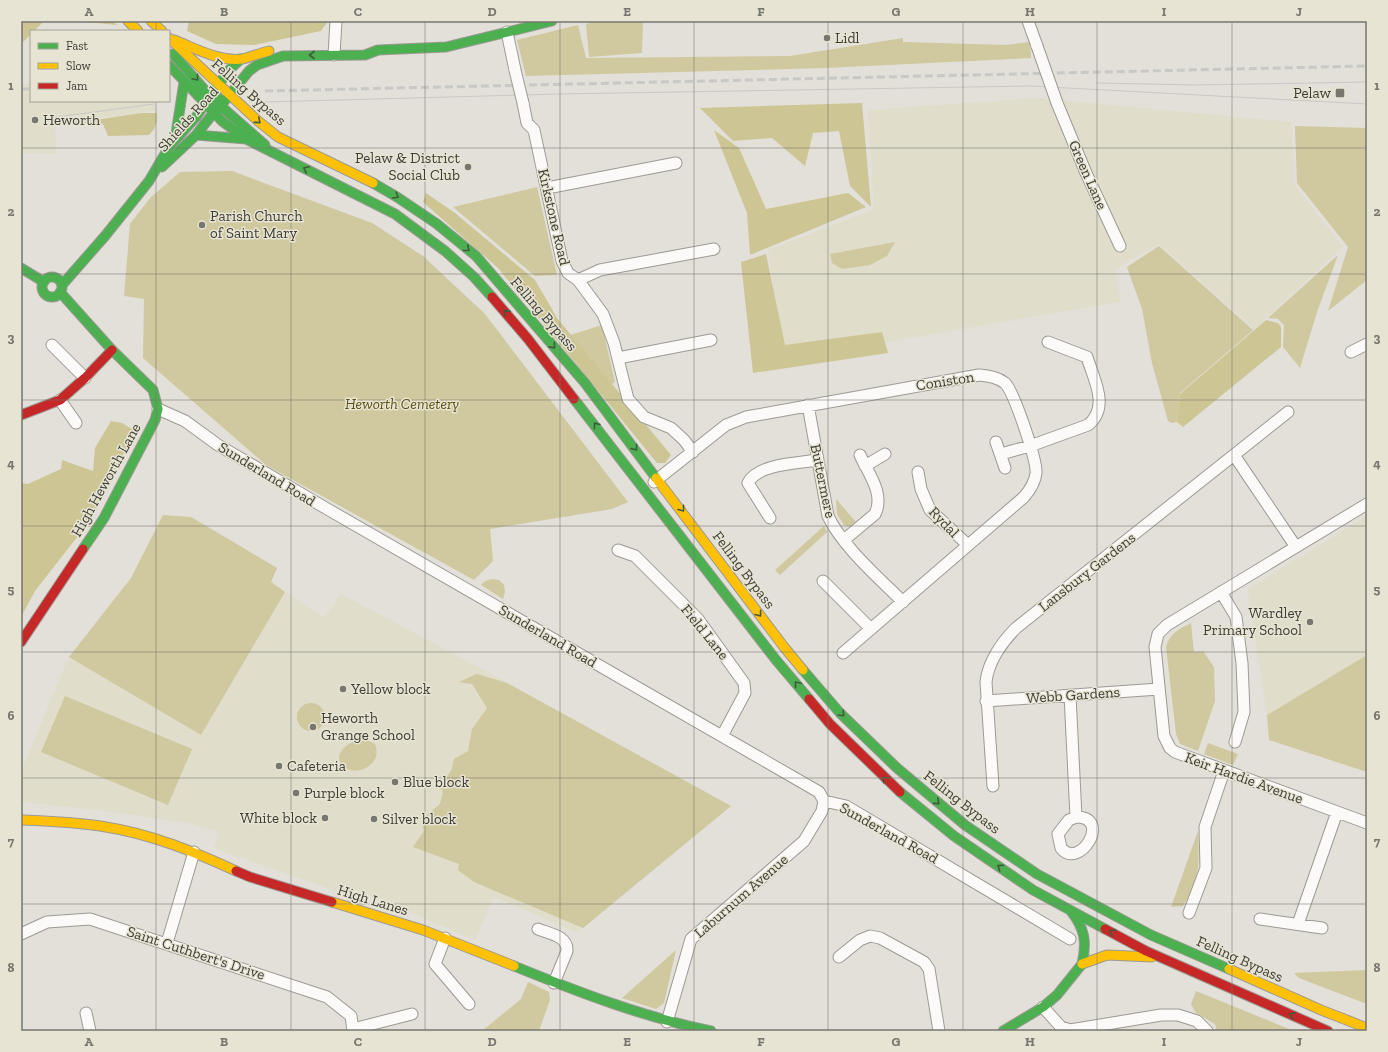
<svg xmlns="http://www.w3.org/2000/svg" width="1388" height="1052" font-family="'Zilla Slab',serif">
	<rect width="100%" height="100%" fill="#e2e0d8"/>
	<path fill="#e0ddcb" d="M21,84h10v17h124v9l-36,6 -64,5 1,33 -35,-1z
		M1036,98l255,24 3,62 49,63 -89,82 -95,-85 -44,25 6,33 -336,57 -17,-109 106,-41 -6,-99z
		M163,515l28,2 86,51 -6,14 53,36 17,-24 136,72 254,140 -154,126 -83,-35 -19,43 -127,-54 -7,-1 -6,6 -121,-43 6,-15 -6,-3 -26,-7 -91,-13 -76,-8v-30l48,-115 62,-79z
		M1367,516v139l-100,60 -19,-126z"/>
	<path fill="#d0c89e" d="M599,21h44l-1,32 -53,4 -3,-33z
		M578,25l8,33 204,-2 113,-18v4l104,3 23,-3 1,16 -206,10 -299,8 -9,-36z
		M1295,126l72,2v152l-39,31 20,-64 -51,-64z
		M232,171l140,52 51,33 62,58 143,188 -16,7 -122,20 3,32 -19,19 -208,-115 -123,-107 1,-59 -20,-3 6,-72 20,-26 30,-26z
		M537,187l20,88 -22,1 -82,-69z
		M895,242l-8,14 -17,9 -28,4 -10,-6 -2,-9z
		M1159,246l94,84 -73,63 -3,29 -5,1 -4,-2 -16,-58 -10,-54 -15,-42z
		M1338,255l-21,57 -17,56 -17,-21 1,-22 -6,-6 -10,-1z
		M602,325l13,57 -8,5 -40,-51z
		M836,499l20,23 -6,5 -6,-2 -7,-11z
		M163,515l28,2 86,51 -6,14 14,10 -84,143 -132,-78 62,-79z
		M824,526l3,6 -47,43 -5,-5z
		M492,579l7,1 5,5 1,7 -2,7 -22,-14 4,-4z
		M1191,623l3,29 9,-1 11,16 1,34 -17,50 -18,-7 -4,-10 -10,-87c4,-14 13,-18 25,-24z
		M1367,655v117l-98,-32 -2,-25z
		M477,674l30,9 224,123 -148,122 -109,-46 -16,-12 1,-6 -46,-17 11,-16 -2,-8 5,-8 13,-11 3,-12 -4,-6 12,-15 3,-12 14,-8 4,-22 15,-21 -15,-24 -13,-2z
		M65,696l127,53 -24,56 -127,-53z
		M297 717a14 14 0 1 1 28 0a14 14 0 1 1-28 0Z
		M362,738l13,6c3,8 2,15 -4,20 -21,20 -55,-10 -9,-26z
		M1208,743l30,11 -5,11 -29,-11z
		M1198,831c1,30 3,48 -15,75l-12,1z
		M676,950l-12,53 -8,6 -34,-11z
		M1367,970v34l-68,-26 -5,-5z
		M528,982l21,10 1,8 -11,31h-57l39,-32z
		M1196,991l98,40h-77l-2,-7 -19,-11 -5,-9z"/>
	<path fill="#cec594" d="M21,21h23l-10,10h-3v3l-10,10z
		M76,21h37l4,4z
		M189,21h139l-7,10 -67,14 -38,-1 -29,-13z
		M862,103l9,104 -21,-21 -11,-55 -26,2 -8,33 -33,-28 -39,3 -33,-33z
		M141,113h16c0,10 -1,15 -8,22l-41,1 -5,-12 -44,-1 2,-2 41,-2z
		M714,130l25,18 27,61 82,-16 18,14 -116,48 -3,-42z
		M426,193l29,20 80,67 22,38 114,137 -6,8h-8l-159,-195 -75,-66z
		M766,254l19,91 97,-13 6,21 -135,20 -12,-111z
		M1266,320l12,3 3,4v20l-98,80 -6,-5 3,-28z
		M111,421l11,2 13,8 -43,87 -57,73 -14,26v-134l7,1 33,-15 1,-9 31,11 2,-23z"/>
	<g fill="none" stroke-linecap="round" stroke-linejoin="round">
		<defs>
			<path id="street" d="M1028,21l9,25
				M507,32l8,38
				M334,55l2,-34
				M523,103l4,20 7,7 28,131 6,12 10,7 25,34 11,29 14,56 16,18 27,11 13,12 9,12
				M1057,103l29,70 34,73
				M547,188l129,-25
				M578,280l22,-10 114,-21
				M52,345l33,33
				M1351,352l16,-8
				M618,358l93,-18
				M60,400l16,23
				M808,405l20,111c14,30 51,62 75,86
				M158,409l27,12 33,24 111,65 490,282 5,9 22,5 224,133
				M996,442l9,26
				M1001,454l29,-8 58,-21c22,-18 6,-45 -1,-68l-39,-15
				M1234,455l62,92
				M865,466l20,-12
				M918,472l3,17 9,21 38,35
				M654,482l72,-57 20,-8 233,-42c10,1 18,2 26,8 9,9 32,77 31,90 -1,10 -6,17 -12,24l-181,156
				M1367,504l-200,121 -9,9 -3,13 9,89 6,12 5,4 192,71
				M770,518l-22,-35c9,-19 50,-20 70,-23
				M844,540l31,-26c10,-20 -7,-41 -15,-59
				M618,550l17,6 63,63 46,64 1,10 -23,43
				M823,581l48,48
				M1221,592l15,25 6,46 2,49 -9,30
				M1070,695l6,122
				M986,701l173,-12
				M993,786l-7,-104c2,-20 16,-40 30,-54l272,-216
				M1076,817c37,0 3,54 -15,31l-3,-14 11,-14z
				M1189,913l17,-45 -1,-41 19,-56
				M1260,919l62,9
				M1298,924l39,-112
				M538,929c12,5 30,7 29,22l-13,32
				M21,934l26,-12 43,-3 237,78 24,19 2,15
				M445,938l-10,26 34,40
				M167,943l27,-91
				M839,957l21,-17 10,-4 10,2 44,24 5,7 10,62
				M1043,1007l18,20 9,3 91,-15h17l19,6 10,10
				M86,1013l4,18
				M667,1022l24,-83 113,-98 18,-30 2,-10
				M353,1029l59,-15"/>
			<path id="fast" d="M169,65l53,56 24,18 149,75 50,37 29,26 18,20
				M211,95l18,-25 12,-11
				M217,96l7,13 41,36
				M214,114l35,-43 8,-6 26,-9 82,-1 13,-5 68,-3 106,-26
				M196,135l50,4
				M175,140l9,-58
				M162,167l34,-32 19,-24 -1,-9 -4,-6 -37,-42
				M373,183l24,14 40,27 39,32 109,127 71,95
				M21,268l23,14
				M42 287a10 10 0 1 1 20 0a10 10 0 1 1-20 0Z
				M62,285l43,-49 44,-55 20,-34 27,-30 9,-13
				M60,292l52,58 41,40 5,19 -3,11 -51,98 -21,31
				M574,399l202,261 33,39
				M803,670l37,43 57,55 68,57 72,49 114,61 78,34
				M900,792l54,44 79,54 72,39
				M1071,911c14,18 16,31 11,53
				M514,966c64,26 129,51 197,65
				M1003,1031l40,-24 14,-12 25,-31"/>
			<path id="slow" d="M128,21l10,10
				M151,21l11,10
				M169,38l89,83 20,16 95,46
				M174,40c21,8 45,22 68,19 9,-2 18,-6 27,-8
				M656,478l128,169 19,23
				M21,820c28,1 57,2 85,7 45,7 89,25 130,44
				M332,902l91,28 91,36
				M1082,964l25,-9 45,2
				M1229,969l92,41 46,18"/>
			<path id="jam" d="M492,297l36,42 46,60
				M21,415l39,-15 25,-22 27,-28
				M21,642l62,-93
				M809,699l21,25 70,68
				M236,871l14,6 82,25
				M1105,929l41,22 182,80"/>
		</defs>
		<use href="#street" stroke="#9c9a94" stroke-width="13"/>
		<use href="#fast" stroke="#9c9a94" stroke-width="11"/>
		<use href="#slow" stroke="#9c9a94" stroke-width="11"/>
		<use href="#jam" stroke="#9c9a94" stroke-width="11"/>
		<use href="#street" stroke="#fbfaf9" stroke-width="11"/>
		<use href="#fast" stroke="#4caf50" stroke-width="9"/>
		<use href="#slow" stroke="#ffc107" stroke-width="9"/>
		<use href="#jam" stroke="#c62828" stroke-width="9"/>
		<path stroke="#c8c8c6" stroke-width="1" d="M1097,83l99,2 171,-3
			M265,102l294,-8 471,-8 337,18
			M49,118l105,-14"/>
		<path stroke="#c8c8c6" stroke-width="3" stroke-dasharray="8 4" stroke-linecap="butt" d="M21,89h10
			M265,91l1102,-25"/>
		<defs>
			<path id="street-bridge" d="M1037,46l20,57
				M515,70l8,33"/>
		</defs>
		<use href="#street-bridge" stroke="#9c9a94" stroke-width="13" stroke-linecap="butt"/>
		<use href="#street-bridge" stroke="#fbfaf9" stroke-width="11"/>
	</g>
	<defs><path id="oneway-chevron" d="M-2-3.5L2.5 0L-2 3.5" fill="none" stroke-width="1.6" stroke-linecap="round" stroke-linejoin="round"/></defs>
	<g stroke="#425a3c">
		<use href="#oneway-chevron" transform="translate(312 55) rotate(-180)"/>
		<use href="#oneway-chevron" transform="translate(196 78) rotate(50)"/>
		<use href="#oneway-chevron" transform="translate(258 121) rotate(41)"/>
		<use href="#oneway-chevron" transform="translate(306 169) rotate(-155)"/>
		<use href="#oneway-chevron" transform="translate(396 196) rotate(31)"/>
		<use href="#oneway-chevron" transform="translate(467 249) rotate(39)"/>
		<use href="#oneway-chevron" transform="translate(506 312) rotate(-129)"/>
		<use href="#oneway-chevron" transform="translate(553 346) rotate(49)"/>
		<use href="#oneway-chevron" transform="translate(596 425) rotate(-128)"/>
		<use href="#oneway-chevron" transform="translate(635 448) rotate(52)"/>
		<use href="#oneway-chevron" transform="translate(682 509) rotate(53)"/>
		<use href="#oneway-chevron" transform="translate(759 614) rotate(53)"/>
		<use href="#oneway-chevron" transform="translate(797 684) rotate(-130)"/>
		<use href="#oneway-chevron" transform="translate(842 714) rotate(46)"/>
		<use href="#oneway-chevron" transform="translate(885 779) rotate(-135)"/>
		<use href="#oneway-chevron" transform="translate(937 802) rotate(40)"/>
		<use href="#oneway-chevron" transform="translate(1000 867) rotate(-146)"/>
		<use href="#oneway-chevron" transform="translate(1112 932) rotate(-151)"/>
		<use href="#oneway-chevron" transform="translate(1292 1015) rotate(-156)"/>
	</g>
	<path fill="none" stroke="#77766f" stroke-width="1" stroke-opacity="0.55" d="M156,21v10M291,21v1010M425,21v1010M560,21v1010M694,21v1010M828,21v1010M963,21v1010M1097,21v1010M1232,21v1010M156,101v930M21,148h1346M21,274h1346M21,400h1346M21,526h1346M21,652h1346M21,778h1346M21,904h1346"/>
	<g fill="#77766f" stroke="#e7e4d3" stroke-width="1.5">
		<circle cx="827" cy="38" r="4"/>
		<rect x="1335" y="88" width="10" height="10" rx="2"/>
		<circle cx="35" cy="120" r="4"/>
		<circle cx="468" cy="167" r="4"/>
		<circle cx="202" cy="225" r="4"/>
		<circle cx="1310" cy="622" r="4"/>
		<circle cx="343" cy="689" r="4"/>
		<circle cx="313" cy="727" r="4"/>
		<circle cx="279" cy="766" r="4"/>
		<circle cx="395" cy="782" r="4"/>
		<circle cx="296" cy="793" r="4"/>
		<circle cx="325" cy="818" r="4"/>
		<circle cx="374" cy="819" r="4"/>
	</g>
	<g text-anchor="middle" stroke-width="3" stroke-linejoin="round" paint-order="stroke">
		<g font-size="15" fill="#3e3d36" stroke="#e7e4d3" text-anchor="start">
			<text x="835" y="43">Lidl</text>
			<text x="1331" y="98" text-anchor="end">Pelaw</text>
			<text x="43" y="125">Heworth</text>
			<text x="460" y="163" text-anchor="end">Pelaw &amp; District<tspan x="460" dy="17">Social Club</tspan></text>
			<text x="210" y="221">Parish Church<tspan x="210" dy="17">of Saint Mary</tspan></text>
			<text x="1302" y="618" text-anchor="end">Wardley<tspan x="1302" dy="17">Primary School</tspan></text>
			<text x="351" y="694">Yellow block</text>
			<text x="321" y="723">Heworth<tspan x="321" dy="17">Grange School</tspan></text>
			<text x="287" y="771">Cafeteria</text>
			<text x="403" y="787">Blue block</text>
			<text x="304" y="798">Purple block</text>
			<text x="317" y="823" text-anchor="end">White block</text>
			<text x="382" y="824">Silver block</text>
		</g>
		<g font-size="15" fill="#3e3d36" stroke="#e7e4d3">
			<text transform="translate(249 92) rotate(41)" y="5">Felling Bypass</text>
			<text transform="translate(188 119) rotate(-48)" y="5">Shields Road</text>
			<text transform="translate(1088 175) rotate(66)" y="5">Green Lane</text>
			<text transform="translate(554 217) rotate(77)" y="5">Kirkstone Road</text>
			<text transform="translate(544 314) rotate(49)" y="5">Felling Bypass</text>
			<text transform="translate(945 381) rotate(-9)" y="5">Coniston</text>
			<text transform="translate(267 474) rotate(31)" y="5">Sunderland Road</text>
			<text transform="translate(106 480) rotate(-61)" y="5">High Heworth Lane</text>
			<text transform="translate(823 481) rotate(78)" y="5">Buttermere</text>
			<text transform="translate(944 522) rotate(46)" y="5">Rydal</text>
			<text transform="translate(744 570) rotate(53)" y="5">Felling Bypass</text>
			<text transform="translate(1087 572) rotate(-38)" y="5">Lansbury Gardens</text>
			<text transform="translate(705 632) rotate(51)" y="5">Field Lane</text>
			<text transform="translate(548 636) rotate(30)" y="5">Sunderland Road</text>
			<text transform="translate(1073 695) rotate(-4)" y="5">Webb Gardens</text>
			<text transform="translate(1244 778) rotate(20)" y="5">Keir Hardie Avenue</text>
			<text transform="translate(962 802) rotate(38)" y="5">Felling Bypass</text>
			<text transform="translate(889 833) rotate(29)" y="5">Sunderland Road</text>
			<text transform="translate(741 896) rotate(-41)" y="5">Laburnum Avenue</text>
			<text transform="translate(373 900) rotate(17)" y="5">High Lanes</text>
			<text transform="translate(196 953) rotate(18)" y="5">Saint Cuthbert's Drive</text>
			<text transform="translate(1240 959) rotate(24)" y="5">Felling Bypass</text>
		</g>
		<g font-size="15" font-style="italic" fill="#5a4f0f" stroke="#e7e4d3">
			<text x="402" y="409">Heworth Cemetery</text>
		</g>
	</g>
	<rect width="1388" height="1052" fill="none" stroke="#e7e4d3" stroke-width="44"/>
	<rect x="30" y="30" width="140" height="72" fill="#e7e4d3" stroke="#a3a194"/>
	<rect x="38" y="43" width="20" height="6" fill="#4caf50" stroke="#a3a194"/>
	<text x="66" y="50" font-size="12" fill="#3e3d36">Fast</text>
	<rect x="38" y="63" width="20" height="6" fill="#ffc107" stroke="#a3a194"/>
	<text x="66" y="70" font-size="12" fill="#3e3d36">Slow</text>
	<rect x="38" y="83" width="20" height="6" fill="#c62828" stroke="#a3a194"/>
	<text x="66" y="90" font-size="12" fill="#3e3d36">Jam</text>
	<rect x="22" y="22" width="1344" height="1008" fill="none" stroke="#77766f" stroke-width="1.5"/>
	<g font-size="13" text-anchor="middle" font-weight="bold" fill="#77766f">
		<text x="89" y="16">A</text>
		<text x="224" y="16">B</text>
		<text x="358" y="16">C</text>
		<text x="492" y="16">D</text>
		<text x="627" y="16">E</text>
		<text x="761" y="16">F</text>
		<text x="896" y="16">G</text>
		<text x="1030" y="16">H</text>
		<text x="1164" y="16">I</text>
		<text x="1299" y="16">J</text>
		<text x="11" y="90">1</text>
		<text x="1377" y="90">1</text>
		<text x="11" y="216">2</text>
		<text x="1377" y="216">2</text>
		<text x="11" y="342">3</text>
		<text x="1377" y="342">3</text>
		<text x="11" y="468">4</text>
		<text x="1377" y="468">4</text>
		<text x="11" y="594">5</text>
		<text x="1377" y="594">5</text>
		<text x="11" y="720">6</text>
		<text x="1377" y="720">6</text>
		<text x="11" y="846">7</text>
		<text x="1377" y="846">7</text>
		<text x="11" y="972">8</text>
		<text x="1377" y="972">8</text>
		<text x="89" y="1046">A</text>
		<text x="224" y="1046">B</text>
		<text x="358" y="1046">C</text>
		<text x="492" y="1046">D</text>
		<text x="627" y="1046">E</text>
		<text x="761" y="1046">F</text>
		<text x="896" y="1046">G</text>
		<text x="1030" y="1046">H</text>
		<text x="1164" y="1046">I</text>
		<text x="1299" y="1046">J</text>
	</g>
</svg>
